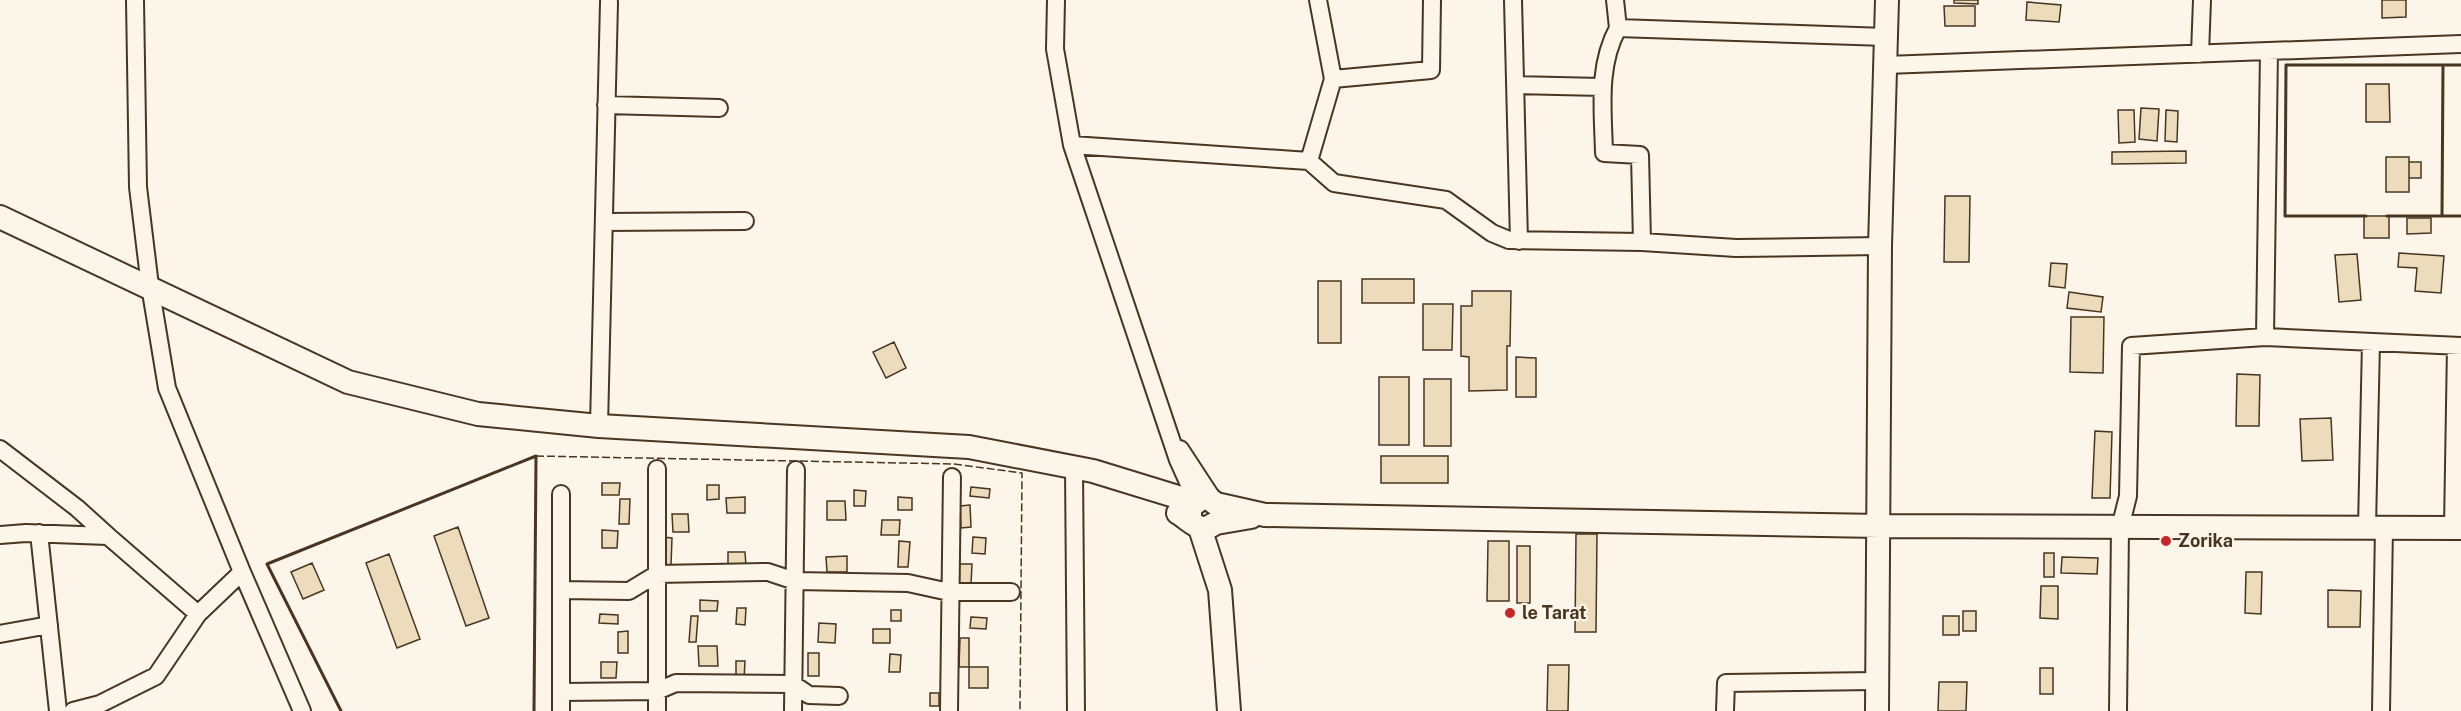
<svg xmlns="http://www.w3.org/2000/svg" width="2461" height="711" font-family="'Public Sans',sans-serif">
	<rect width="100%" height="100%" fill="#fbf6e9"/>
	<path fill="#ecdcbc" stroke="#4a3520" stroke-width="1.5" d="M1954,0h24v4l-24,-1z
		M2382,0h24v17l-24,1z
		M2027,2l34,3 -2,17 -33,-2z
		M1944,6h31v20h-30z
		M2366,84h23l1,38h-24z
		M2141,108l18,1 -2,32 -18,-2z
		M2118,110h16l1,32 -16,1z
		M2166,110l12,1 -1,31 -12,-1z
		M2186,151v12l-74,1v-12z
		M2386,157h23v35h-23z
		M2409,162h12v16h-12z
		M1945,196h25l-1,66h-25z
		M2364,216h25v22h-25z
		M2407,218h24v15l-24,1z
		M2399,253l45,3 -3,37 -26,-2 2,-23 -19,-1z
		M2357,254l4,46 -22,2 -4,-47z
		M2051,263l16,1 -2,24 -16,-2z
		M1362,279h52v24h-52z
		M1318,281h23v62h-23z
		M1472,291h39l-1,55h-3v44l-38,1v-34l-8,-1v-50h11z
		M2069,292l34,5 -2,15 -34,-4z
		M1423,304h30l-1,46h-29z
		M2071,317h33l-1,56 -33,-1z
		M894,342l12,26 -20,10 -13,-26z
		M1516,357l20,1v39h-20z
		M2237,374l23,1 -1,51h-23z
		M1379,377h30v68h-30z
		M1424,379h27v67h-27z
		M2331,418l2,42 -31,1 -2,-42z
		M2095,431l17,1 -2,66h-18z
		M1381,456h67v27h-67z
		M602,483h18l-1,12h-17z
		M707,485h12v14l-12,1z
		M971,487l19,2 -1,9 -19,-2z
		M854,490l12,1 -1,15h-11z
		M745,497v16h-18l-1,-15z
		M898,497l14,1v12h-14z
		M620,499h10l-1,25h-10z
		M827,501h18l1,19h-19z
		M970,505l1,22 -10,1 -1,-22z
		M672,514h16l1,18h-16z
		M882,520h18l-1,15h-18z
		M458,527l31,91 -23,8 -32,-90z
		M602,530l16,1 -1,17h-15z
		M1576,534h21l-1,98h-21z
		M662,537l10,1 -1,27 -10,-1z
		M973,537l13,1 -1,16 -13,-1z
		M899,541l11,1 -2,25h-10z
		M1488,541h21v60h-22z
		M1517,546h13v57h-13z
		M728,552h17l1,15h-18z
		M2044,553h10v24h-10z
		M389,554l31,85 -23,9 -31,-85z
		M847,556v16h-20l-1,-15z
		M2062,557l36,1 -1,16 -36,-1z
		M312,563l12,27 -21,9 -12,-27z
		M959,564h13l-1,20h-12z
		M2246,572h16l-1,42 -16,-1z
		M2041,586h17v33l-18,-1z
		M2328,590l33,1 -1,36h-32z
		M700,600l18,1 -1,10h-17z
		M737,608h9l-1,17 -9,-1z
		M891,610h10v11h-10z
		M1963,611h13v20h-13z
		M600,614l18,1v9l-19,-1z
		M691,616h7l-2,26h-7z
		M1943,616h16v19h-16z
		M971,617l16,1 -1,11 -16,-1z
		M819,623l17,1 -1,19 -17,-1z
		M873,629h17v14h-17z
		M628,631v22h-10v-21z
		M960,638h9v29h-10z
		M698,646h19l1,20h-19z
		M808,653h11v23h-11z
		M890,654l11,1 -1,17h-11z
		M736,661h9l-1,19 -8,-1z
		M601,662h16l-1,16h-15z
		M1548,665h21l-1,46h-21z
		M969,667h19v21h-19z
		M2040,668h13v26h-13z
		M1939,682h28l-1,29h-28z
		M930,693h9v13h-9z"/>
	<g fill="none" stroke-linecap="round" stroke-linejoin="round">
		<defs>
			<path id="street" d="M135,0l3,187 12,99 17,102 75,184 60,139
				M1056,0l-1,49 17,96 106,315 18,40
				M1513,0l6,241
				M1615,0l3,28 268,9
				M1618,28c-21,38 -15,82 -14,125l36,2 2,87
				M2200,54l2,-54
				M1886,65l575,-21
				M1333,79l98,-9 1,-70
				M1516,85l86,2
				M606,105l113,3
				M1072,145l237,16 25,22 112,17 46,33 17,7 133,2 94,6 144,-2
				M1309,161l24,-82 -15,-79
				M604,222l141,-1
				M2265,337l4,-286
				M599,426l10,-424
				M0,449l77,59 31,28
				M1180,449l34,52
				M1074,468l2,243
				M657,469v242
				M2367,527l4,-185
				M2453,528l3,-182
				M39,533l19,178
				M0,535l26,-2 82,3 90,78
				M562,590l67,1 28,-17 111,-2 27,9 113,2 41,9h62
				M0,634l49,-9
				M561,692l96,-1 19,-8 117,1 16,11 30,1
				M73,711l27,-7 56,-28 42,-62 44,-42
				M561,711v-217
				M793,711l3,-241
				M949,711l3,-234
				M1725,711l1,-28 150,-2
				M2118,711l2,-183 8,-32 3,-150 134,-9 196,9
				M2381,711l3,-184"/>
			<path id="secondary" d="M0,217l348,165 130,32 121,12 370,21 124,24 101,31
				M1178,513c9,5 16,14 27,16l11,-6 35,-6
				M1190,519v-12l12,-9h6l8,6 49,11 615,11 581,2
				M1200,528l20,62 9,121
				M1877,711l3,-465 7,-246"/>
		</defs>
		<use href="#street" stroke="#4a3520" stroke-width="20"/>
		<use href="#secondary" stroke="#4a3520" stroke-width="26"/>
		<use href="#street" stroke="#fbf6e9" stroke-width="16"/>
		<use href="#secondary" stroke="#fbf6e9" stroke-width="22"/>
		<path stroke="#4a3520" stroke-width="1.5" stroke-dasharray="8 3" stroke-linecap="butt" d="M536,456l418,8 68,9 -2,238"/>
		<path stroke="#4a3520" stroke-width="3" d="M2461,65h-18l-1,151h19
			M2366,216h-81l1,-151h157
			M2387,216h55
			M341,711l-74,-147 269,-108 -2,255"/>
	</g>
	<g fill="#c62828" stroke="#fbf6e9" stroke-width="2">
		<circle cx="2166" cy="541" r="6"/>
		<circle cx="1510" cy="613" r="6"/>
	</g>
	<g text-anchor="middle" stroke-width="4.5" stroke-linejoin="round" paint-order="stroke">
		<g font-size="18" font-weight="bold" fill="#4a3520" stroke="#fbf6e9" text-anchor="start">
			<text x="2178" y="547">Zorika</text>
			<text x="1522" y="619">le Tarat</text>
		</g>
	</g>
</svg>
